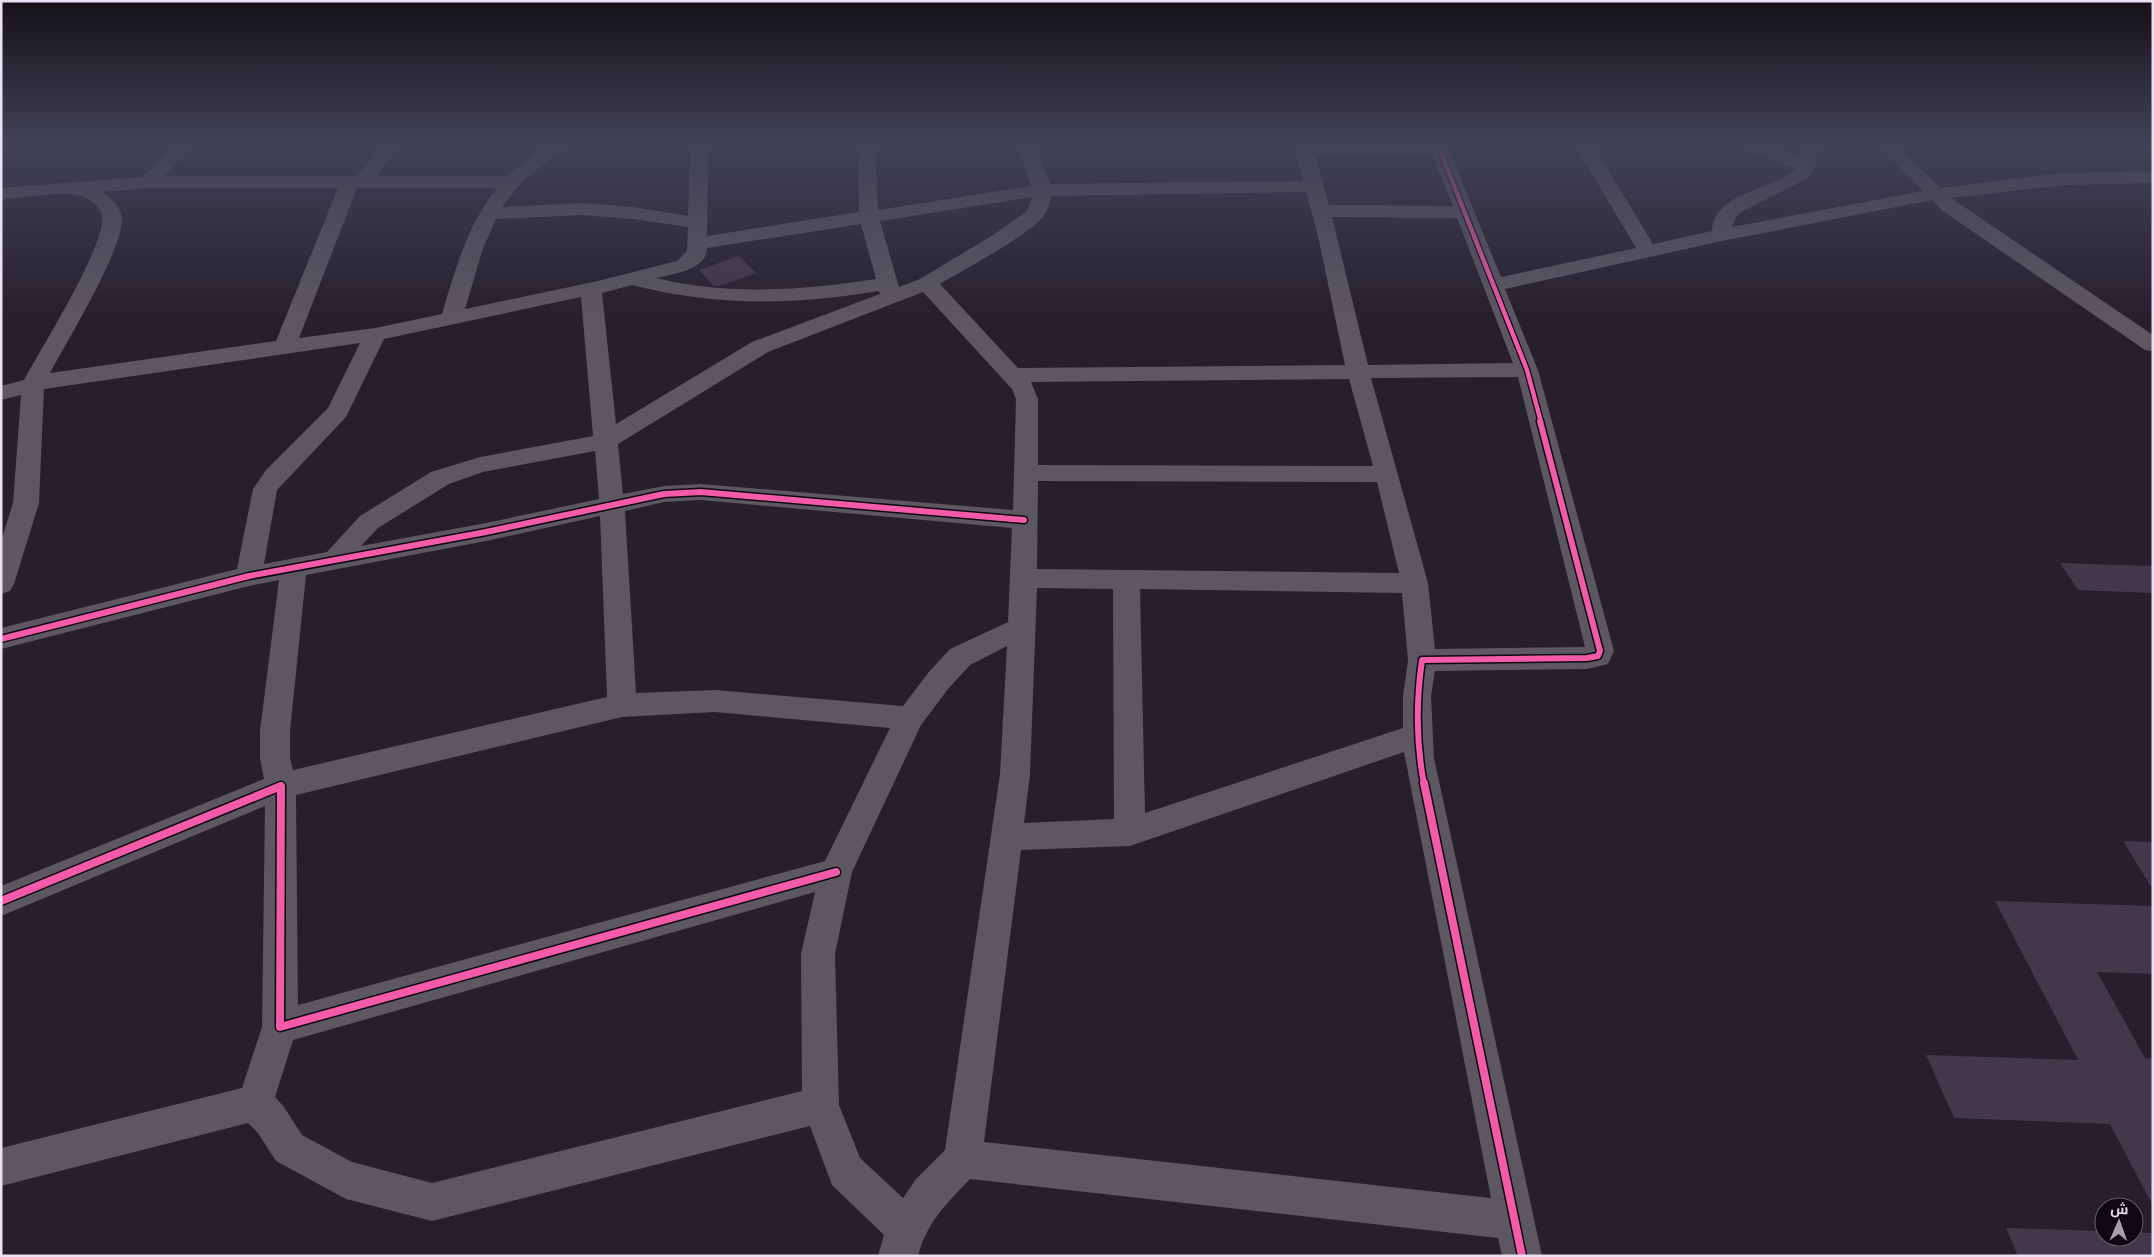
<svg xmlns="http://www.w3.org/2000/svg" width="2154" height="1257" font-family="Georgia,Cairo,serif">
	<rect width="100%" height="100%" fill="#261f2c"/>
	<path fill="#423849" d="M739,256l17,17 -36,13h-6l-15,-16z
		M2060,563l93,3v27l-75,-3z
		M2123,841l30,1v48z
		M1995,901l158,5v68l-56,-2 48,86 8,1v147l-43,-82 -156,-6 -28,-63 152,5z
		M2006,1228l98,3v6h30v-5l19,1v23h-135z"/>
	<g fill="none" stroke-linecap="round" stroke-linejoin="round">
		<path fill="#5d5762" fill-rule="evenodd" d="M176,145h19l-31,31h193l25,-31h18l-24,31h131l39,-31h20l-3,4 -41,33 -20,25 80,-4 51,4 55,9 2,-71h18l-1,91 152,-24 -2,-67h18l3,65 153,-24 -14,-41h18l15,39 253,-3 -9,-36h153l54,132 135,-29 -61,-103h18l60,99 59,-13c1,-39 63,-41 84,-63l-52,-19 -3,-4h25l34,11 1,-11h18l-3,19 -8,14 -67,34 -6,6 -3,9 191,-36 -46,-46h19l45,43 122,-15 90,-2v12l-90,2 -112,13 202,137v16l-8,-1 -202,-139 -11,-11 -210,41 -217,48 33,81 76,281 -6,13 -21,5 -152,2 -4,25 3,62 108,498h-40l-4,-18 -528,-59c-23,24 -43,43 -52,77h-40l6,-21 -52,-50 -22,-59 -378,95 -86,-22 -70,-38 -18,-28 -10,-10 -247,63v-38l241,-60 20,-61 3,-221 -264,110v-30l263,-107 -4,-21v-27l19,-151 -30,6 -248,63v-21l236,-59 16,-80 13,-19 62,-62 32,-65 -316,46 -5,114 -25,81 -4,7 -9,3v-53l12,-38 8,-108 -20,5v-14l23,-6c16,-30 83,-136 78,-164 -2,-11 -15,-19 -25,-21 -11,-4 -61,3 -76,5v-12l141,-11zM1315,156h118l20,50 -124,-1zM149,188h189l-62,153 -226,32c16,-30 74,-125 72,-155 -2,-12 -11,-20 -20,-26zM357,188h140c-29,36 -42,81 -55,126l-67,14 -76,10zM1306,192l12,44 27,129 -327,3 -78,-84c30,-18 75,-41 100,-64 6,-6 10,-16 11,-24zM1032,197l-5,14 -34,24 -73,44 -21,8 -19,-66zM582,215l51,4 55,8 -1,24 -10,10 -79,20 -133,28 18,-61 13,-29zM1332,217l125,1 56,145 -145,2zM861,224l15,55c-72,11 -148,17 -220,-1 17,-4 51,-8 51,-30zM632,285c86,22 160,20 247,6l1,3 -128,48 -136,82 -14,-131zM923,292l89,97 4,10 -3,111 -312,-26 -37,2 -41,8 -5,-50 150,-92zM581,297l12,139 -113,21 -49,15 -71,44 -33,36 -63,12 13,-74 69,-73 38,-78zM1518,377l67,270 -150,2 -7,-66 -57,-205zM1349,379l24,87 -335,-1v-66l-7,-17zM595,451l4,48 -113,24 -125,23 17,-18 71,-44 34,-12zM1038,481l339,1 22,91 -362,-4zM701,500l311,28 -4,94 -58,27 -22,24 -25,33 -188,-16 -79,3 -11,-182 39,-9zM600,516l7,181 -314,73 -3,-12v-27l16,-156 180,-34zM1037,588l76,1 1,230 -90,4 6,-49zM1140,589l262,4 6,67 -5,36v32l-258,85zM1007,646l-7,128 -55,376 -29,29 -13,19 -43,-40 -21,-53 -4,-151 17,-82 69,-147 27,-36 22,-24zM715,712l175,16 -65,133 -527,144 -2,-210 326,-78zM1404,752l87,446 -507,-56 37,-292 109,-4zM815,892l-14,62 1,137 -370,92 -80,-21 -50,-27 -18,-28 -9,-10 18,-57z"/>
		<defs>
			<path id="cycleway-far2" d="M1438,145l89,225 14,52"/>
			<path id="cycleway-far1" d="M1,639l248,-63 237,-44 178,-38 37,-2 323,28
				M1424,784c-8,-41 -8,-82 -2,-124l165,-2 11,-2 2,-5 -60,-230"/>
			<path id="cycleway" d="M1424,783l98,473
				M1,901l280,-115 -1,241 556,-155"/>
		</defs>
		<use href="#cycleway-far2" stroke="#0d0812" stroke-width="7"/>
		<use href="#cycleway-far1" stroke="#0d0812" stroke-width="9"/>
		<use href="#cycleway" stroke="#0d0812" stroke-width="11"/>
		<use href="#cycleway-far2" stroke="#f35aa7" stroke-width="4.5"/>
		<use href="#cycleway-far1" stroke="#f35aa7" stroke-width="6"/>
		<use href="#cycleway" stroke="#f35aa7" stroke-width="8"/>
	</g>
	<linearGradient id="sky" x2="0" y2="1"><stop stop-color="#151118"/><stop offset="0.45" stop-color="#414256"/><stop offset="1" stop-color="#414256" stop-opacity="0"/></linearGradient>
	<rect width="2154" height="321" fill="url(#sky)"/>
	<rect width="2154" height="1257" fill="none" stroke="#eae2f2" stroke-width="5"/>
	<g transform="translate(2119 1222) rotate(2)"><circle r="24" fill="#0d0812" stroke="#655f6c"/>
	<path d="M0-4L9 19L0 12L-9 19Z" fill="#a59ead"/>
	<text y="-8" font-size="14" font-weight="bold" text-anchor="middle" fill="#eae2f2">ش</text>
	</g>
</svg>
